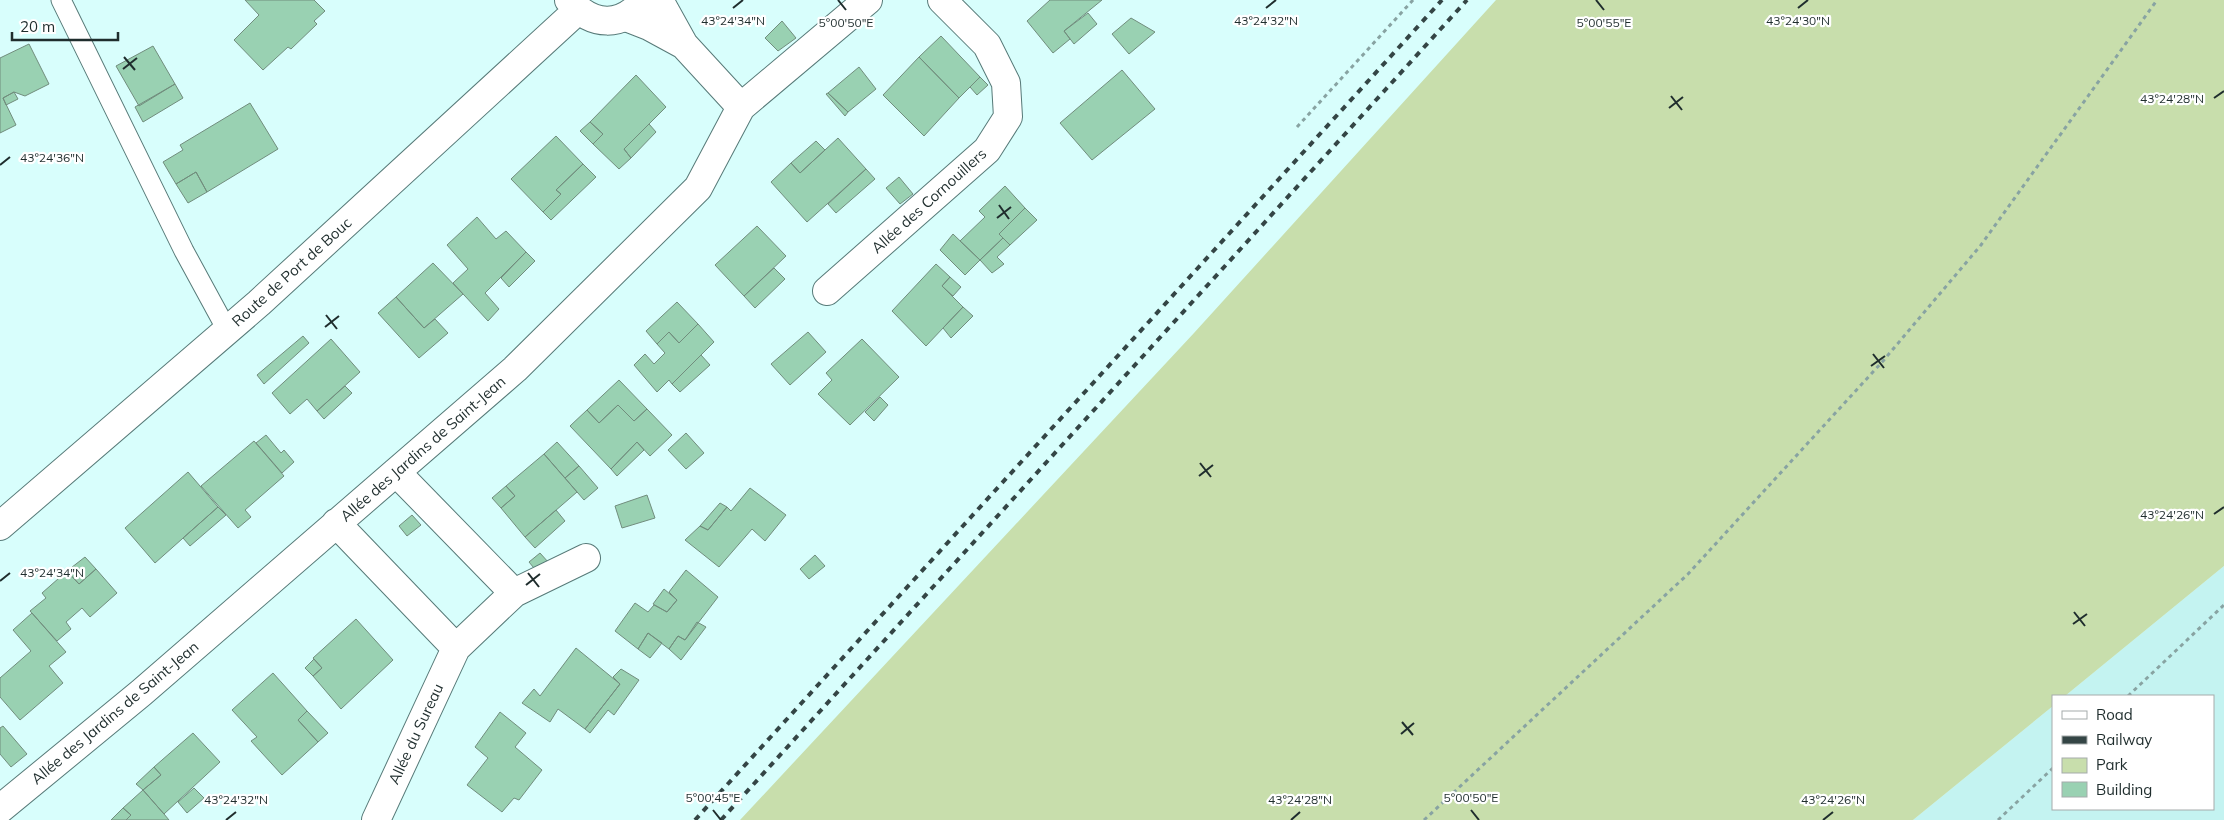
<svg xmlns="http://www.w3.org/2000/svg" width="2224" height="820" font-family="Mulish,sans-serif">
	<rect width="100%" height="100%" fill="#d8fefc"/>
	<path fill="#c4f3f1" d="M2224,566v254h-311l140,-114v103h160v-113h-148z"/>
	<path fill="#c8deac" d="M1496,0h728v566l-159,130h-12v10l-140,114h-1173l454,-487z"/>
	<path fill="#99d1b2" stroke="#718d7d" d="M245,0h69l11,11 -11,10 3,3 -26,25 -3,-2 -25,23 -29,-30 25,-25z
		M1050,0h52l-38,31 6,8 -17,14 -26,-32z
		M1088,13l9,11 -23,20 -10,-13z
		M1131,18l24,14 -26,22 -17,-20z
		M782,21l14,17 -18,13 -13,-13z
		M941,36l39,41 -21,21 -40,-41z
		M29,44l20,40 -24,12 -11,-4 -11,6 13,27 -16,8v-75z
		M153,46l22,38 -36,22 -23,-40z
		M919,57l40,41 -35,38 -41,-41z
		M859,67l17,22 -28,23 -20,-19z
		M1122,70l33,39 -63,51 -32,-37z
		M636,75l30,32 -42,42 7,9 -12,11 -26,-25 10,-10 -13,-12z
		M980,77l8,8 -11,10 -7,-8z
		M175,84l8,14 -40,24 -8,-15z
		M14,92l4,7 -12,6 -3,-7z
		M828,93l20,19 -3,4 -19,-22z
		M250,103l28,46 -71,43 -11,-20 -20,12 -13,-22 20,-12 -3,-5z
		M590,122l13,12 -10,10 -13,-13z
		M649,124l7,8 -25,26 -7,-9z
		M556,136l27,28 -27,26 5,4 -18,18 -32,-33z
		M838,138l28,31 -59,53 -36,-40 20,-19 9,10z
		M816,141l9,9 -25,23 -9,-10z
		M583,164l13,13 -45,43 -8,-8 18,-18 -5,-4z
		M866,169l9,10 -39,34 -8,-9z
		M196,172l11,20 -19,11 -12,-19z
		M899,177l14,17 -13,10 -14,-16z
		M1005,186l20,22 -26,26 4,4 -23,22 -20,-19 25,-24 -6,-6z
		M1025,208l12,12 -27,25 -11,-11z
		M477,217l19,22 10,-8 20,21 -41,41 14,16 -11,12 -35,-38 15,-14 -21,-24z
		M757,226l29,30 -42,40 -29,-31z
		M953,234l27,26 -15,15 -25,-25z
		M1003,238l7,7 -13,12 7,7 -12,9 -12,-13z
		M526,252l9,9 -26,26 -8,-9z
		M433,263l30,31 -39,34 -28,-31z
		M936,264l14,13 -8,9 21,21 -37,39 -34,-35z
		M774,268l11,11 -30,29 -11,-12z
		M950,277l11,10 -8,9 -11,-10z
		M396,297l28,31 11,-9 13,14 -29,25 -41,-45z
		M677,302l21,22 -19,19 -10,-11 -12,12 -11,-13z
		M963,307l10,9 -22,22 -8,-10z
		M698,324l16,18 -42,42 -3,-4 -12,12 -23,-27 11,-11 9,10 11,-11 -8,-9 12,-12 10,11z
		M808,332l18,20 -36,33 -19,-21z
		M303,336l6,7 -45,41 -7,-9z
		M331,339l29,33 -43,39 -10,-12 -17,15 -18,-21z
		M862,339l37,38 -49,48 -32,-31 14,-14 -6,-7z
		M701,355l9,10 -30,27 -8,-8z
		M619,380l28,29 -13,12 -16,-16 -19,18 -12,-13z
		M345,386l7,7 -28,26 -7,-8z
		M880,397l8,8 -14,16 -9,-9z
		M618,405l16,16 13,-12 25,26 -22,21 -13,-14 -26,27 -41,-43 17,-16 12,13z
		M686,433l18,20 -18,16 -18,-19z
		M266,435l15,18 3,-3 10,12 -12,11 -26,-30z
		M254,441l30,35 -39,34 6,7 -13,11 -37,-42z
		M557,442l22,24 -14,12 -21,-24z
		M637,442l7,8 -27,26 -6,-7z
		M544,454l33,38 -52,45 -24,-29 14,-12 -9,-10z
		M579,466l19,22 -14,12 -19,-22z
		M188,472l30,35 -63,56 -30,-35z
		M506,486l9,10 -14,12 -9,-10z
		M750,488l36,27 -21,26 -13,-12 -33,38 -34,-27 15,-14 8,4 19,-23 4,4z
		M647,495l8,23 -33,10 -7,-22z
		M720,503l7,4 -19,23 -8,-4z
		M218,507l8,8 -36,31 -7,-8z
		M556,510l9,11 -30,27 -10,-11z
		M412,515l9,10 -14,11 -8,-10z
		M540,553l9,10 -11,10 -9,-11z
		M815,555l10,11 -16,13 -9,-10z
		M85,557l11,12 -17,15 -12,-13z
		M96,569l21,24 -27,24 -8,-9 -16,14 5,7 -14,12 -27,-30 16,-13 -4,-5 25,-22 12,13z
		M686,570l32,27 -33,43 -7,-4 -9,13 -21,-16 -10,16 -23,-18 20,-28 13,9 6,-7 13,7 10,-12 -8,-8z
		M664,589l13,11 -10,12 -14,-8z
		M32,613l34,39 -17,14 14,17 -43,37 -20,-23v-19l31,-27 -18,-21z
		M356,619l37,41 -52,49 -28,-33 9,-8 -9,-10z
		M697,622l9,5 -25,33 -12,-11 9,-13 7,4z
		M648,633l14,10 -12,15 -12,-9z
		M576,648l44,36 -35,45 -27,-20 -8,13 -28,-19 12,-14 6,7z
		M314,659l8,9 -9,8 -8,-8z
		M621,669l18,11 -25,35 -6,-5 -18,23 -5,-4 35,-45 -7,-7z
		M273,673l34,38 -9,9 20,22 -36,33 -31,-34 6,-4 -25,-27z
		M307,711l21,22 -10,9 -20,-22z
		M500,712l26,21 -11,14 27,23 -23,30 -5,-2 -12,14 -35,-27 21,-27 -13,-11z
		M3,726l24,28 -16,13 -11,-13v-26z
		M193,733l27,29 -56,52 -21,-24 18,-15 -7,-8z
		M154,767l7,8 -18,15 -7,-6z
		M194,788l10,10 -17,15 -9,-11z
		M143,790l21,24 5,6h-43l5,-5 -8,-7z
		M123,808l8,7 -5,5h-15z"/>
	<g fill="none" stroke-linecap="round" stroke-linejoin="round">
		<defs>
			<path id="service" d="M61,0l123,251 43,79"/>
			<path id="minor" d="M626,17l23,9 35,19 -25,-45
				M741,107l127,-107
				M827,291l160,-141 21,-33 -2,-34 -19,-38 -45,-45
				M396,472l118,121
				M336,523l120,125
				M0,809l141,-116 374,-324 183,-181 43,-81 -57,-62
				M376,820l80,-172 58,-55 72,-35"/>
			<path id="secondary" d="M569,0c23,27 53,28 75,0
				M0,526l259,-223 319,-293"/>
		</defs>
		<use href="#service" stroke="#577a78" stroke-width="21"/>
		<use href="#minor" stroke="#577a78" stroke-width="30"/>
		<use href="#secondary" stroke="#577a78" stroke-width="30"/>
		<path stroke="#88a3a2" stroke-width="3" stroke-dasharray="4 4" stroke-linecap="butt" d="M1297,127l116,-127
			M2128,696l96,-91
			M1424,820l264,-246 195,-213 98,-116 176,-245
			M1998,820l55,-52"/>
		<use href="#service" stroke="#fff" stroke-width="19"/>
		<use href="#minor" stroke="#fff" stroke-width="28"/>
		<use href="#secondary" stroke="#fff" stroke-width="28"/>
		<path stroke="#344545" stroke-width="4" stroke-dasharray="6 6" stroke-linecap="butt" d="M695,820l747,-820
			M721,820l746,-820"/>
	</g>
	<path fill="none" stroke="#1f2d2d" stroke-width="2" d="M838,0l8,10M1596,0l8,10M733,8l10,-8M1266,8l10,-8M1798,8l10,-8M124,57l11,13M123,69l14,-11M1671,96l11,14M2214,98l10,-7M1669,108l14,-11M0,165l10,-8M999,205l10,14M997,218l14,-11M326,315l11,14M325,327l14,-11M1873,354l11,14M1871,366l14,-10M1200,463l11,14M1199,476l14,-11M2214,514l10,-7M528,573l11,14M0,581l10,-8M526,585l14,-11M2074,612l11,14M2073,624l14,-10M1402,722l11,13M1401,734l13,-11M713,810l8,10M1471,810l8,10M226,820l10,-8M1291,820l9,-8M1823,820l10,-8"/>
	<g text-anchor="middle" stroke-width="4.5" stroke-linejoin="round" paint-order="stroke">
		<g font-size="15" fill="#1f2d2d" stroke="#fff">
			<text transform="translate(929 201) rotate(-42)" y="5">Allée des Cornouillers</text>
			<text transform="translate(292 272) rotate(-42)" y="5">Route de Port de Bouc</text>
			<text transform="translate(423 449) rotate(-41)" y="5">Allée des Jardins de Saint-Jean</text>
			<text transform="translate(115 713) rotate(-40)" y="5">Allée des Jardins de Saint-Jean</text>
			<text transform="translate(416 734) rotate(-65)" y="5">Allée du Sureau</text>
		</g>
	</g>
	<g font-size="12" text-anchor="middle" fill="#1f2d2d" stroke="#fff" stroke-width="4.5" stroke-linejoin="round" paint-order="stroke">
		<text x="733" y="25">43°24'34"N</text>
		<text x="1266" y="25">43°24'32"N</text>
		<text x="1798" y="25">43°24'30"N</text>
		<text x="846" y="27">5°00'50"E</text>
		<text x="1604" y="27">5°00'55"E</text>
		<text x="2172" y="103">43°24'28"N</text>
		<text x="52" y="162">43°24'36"N</text>
		<text x="2172" y="519">43°24'26"N</text>
		<text x="52" y="577">43°24'34"N</text>
		<text x="713" y="802">5°00'45"E</text>
		<text x="1471" y="802">5°00'50"E</text>
		<text x="236" y="804">43°24'32"N</text>
		<text x="1300" y="804">43°24'28"N</text>
		<text x="1833" y="804">43°24'26"N</text>
	</g>
	<rect x="2052" y="695" width="162" height="115" fill="#ffffff" stroke="#a5abab"/>
	<rect x="2062" y="711" width="25" height="8" fill="#ffffff" stroke="#a5abab"/>
	<text x="2096" y="720" font-size="15" fill="#1f2d2d">Road</text>
	<rect x="2062" y="736" width="25" height="8" fill="#344545" stroke="#a5abab"/>
	<text x="2096" y="745" font-size="15" fill="#1f2d2d">Railway</text>
	<rect x="2062" y="758" width="25" height="15" fill="#c8deac" stroke="#a5abab"/>
	<text x="2096" y="770" font-size="15" fill="#1f2d2d">Park</text>
	<rect x="2062" y="782" width="25" height="15" fill="#99d1b2" stroke="#a5abab"/>
	<text x="2096" y="795" font-size="15" fill="#1f2d2d">Building</text>
	<path d="M12 32v8h106v-8" fill="none" stroke="#1f2d2d" stroke-width="2.5"/>
	<text x="20" y="32" font-size="15" fill="#1f2d2d" stroke="#ffffff" stroke-width="4" paint-order="stroke">20 m</text>
</svg>
